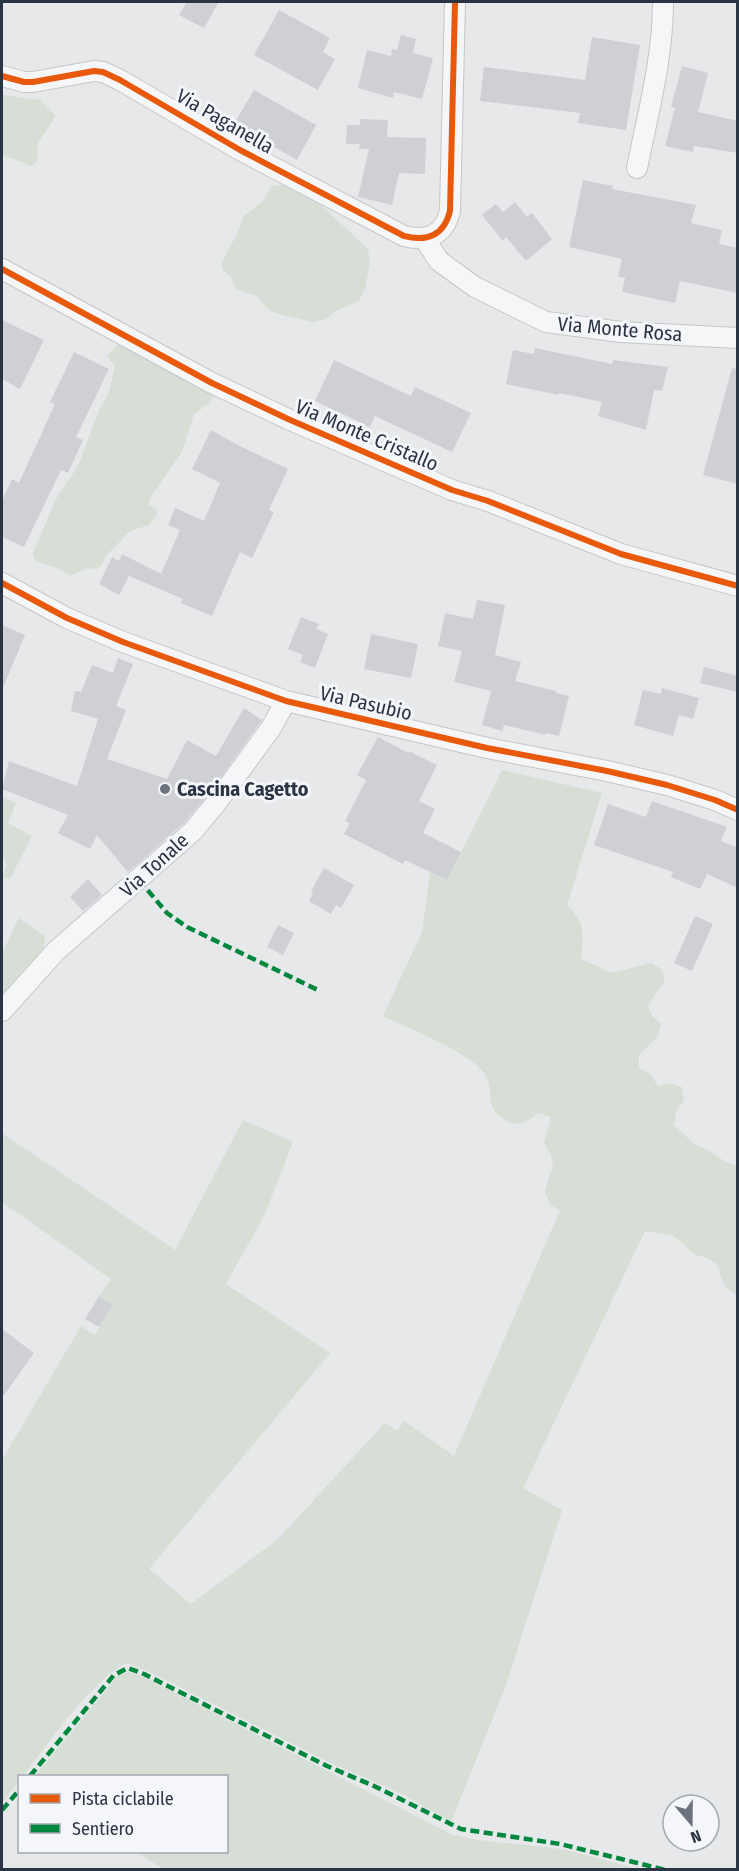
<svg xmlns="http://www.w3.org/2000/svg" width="739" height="1871" font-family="'Fira Sans Condensed',sans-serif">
	<rect width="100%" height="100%" fill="#e6e8ea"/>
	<path fill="#d6ded6" d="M2,95l38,5 15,15 -2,6 -15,21 -1,19 -5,5 -30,-11z
		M275,185l14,1 33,20 46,43 2,13 -5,27 -6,12 -23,10 -10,8 -13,3 -31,-7 -13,-5 -13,-14 -19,-7 -4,-5 -2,-7 -9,-8v-7l17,-32 4,-13 21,-17 6,-12z
		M121,342l87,42 5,12 -2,6 -17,12 -12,38 -32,46 -1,7 6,3 2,6 -8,11 -19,6 -23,24 -7,12 -6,2 -6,-1 -18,8c-6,-4 -12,-8 -19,-10 -9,-3 -16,-1 -18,-13l23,-54 22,-33 21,-56 10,-17 6,-27 -8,-10z
		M502,770l100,23 -35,112c19,18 16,29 14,54l31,14 39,-10 12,7 1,12 -16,23 4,11 9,8 -3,12 -19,19v13l12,7 7,11 12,-3 12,4 2,13 -8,12 -2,13 20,19 12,5 20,13 11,4v130c-12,-8 -17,-15 -18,-30l-12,-8 -14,-4 -9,-10 -11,-8 -28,-5 -122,257 39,22 -57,178 -54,134 -45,-26 -86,-38 -166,-84 -27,-11c-32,13 -81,84 -104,113h-3l-1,5 -17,22v-343l79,-134 14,9 18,-30 -14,-9 12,-17 -109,-77v-69l173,117 68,-130 50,22 -28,72 -39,70 104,69 -181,216 42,35 85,-63 109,-118 12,8 7,-10 50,35 106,-246 -10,-5 -5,-13 3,-13 5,-12 -2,-13 -7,-11 7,-26 -13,-4c-11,10 -22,15 -36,5 -18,-12 -7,-30 -18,-45 -13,-20 -78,-46 -101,-57l39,-84 8,-60 17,8z
		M2,797l14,6 -8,20 24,13 -22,43 -8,-2 5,-13 -5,-8z
		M19,918l26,18 -1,12 -42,46v-41z
		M129,1672l17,6 307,157c28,7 55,8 84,11 34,3 67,14 100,23h-474l-26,-17h89v-76h-191l80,-97 5,-5z"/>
	<path fill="#ced0d3" d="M187,2h32l-15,26 -25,-13z
		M279,10l51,28 -7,14 12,7 -17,31 -64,-35z
		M401,35l15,4 -3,14 20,5 -11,41 -28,-7 -1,6 -35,-10 9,-38 24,6 1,-7 5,1z
		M592,37l48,8 -14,85 -48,-7 2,-10 -100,-12 4,-34 101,13z
		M682,66l26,7 -10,39 40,9v32l-44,-7 -1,6 -28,-6 10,-38 -4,-1z
		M254,90l62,35 -19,35 -63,-36z
		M360,119l28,1 -1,17 39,1 -1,36 -26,-1 -7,32 -34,-8 11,-48h-10l1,-5h-14l1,-19h13z
		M583,180l30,6 -1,3 84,16 -5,18 31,7 -3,14 19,4v45l-58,-12 -5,22 -53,-11 3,-14 -7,-1 4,-18 -53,-12z
		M515,202l12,15 5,-4 20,26 -26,22 -20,-24 -3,4 -21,-26 14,-11 7,8z
		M2,320l42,20 -24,49 -18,-10z
		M535,348l77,16 1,-4 55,7 -6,24 -8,-1 -8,40 -48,-14 4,-14 -43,-9v2l-53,-11 7,-34 21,4z
		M74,352l35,17 -33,68 7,3 -15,33 -7,-3 -37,77 -22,-10v-36l10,-22 7,4 36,-79 -5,-2z
		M334,360l77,36 4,-9 56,26 -19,39 -77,-36 -5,11 -55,-26z
		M732,368l6,1v115l-35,-9z
		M211,430l27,15 50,24 -19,41 5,2 -22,46 -12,-6 -28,64 -31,-13 2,-4 -54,-23 -10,19 -20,-11 13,-27 7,4 3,-7 39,20 19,-44 -12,-5 7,-17 29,13 16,-38 -28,-14z
		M477,600l28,5 -10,50 26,7 -6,19 41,10v2l13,3 -10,40 -13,-3v2l-42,-10 -2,6 -20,-6 9,-34 -37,-9 8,-31 -24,-5 7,-33 28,6z
		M301,617l18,7 -3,5 12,5 -13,34 -15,-6 3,-7 -15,-6z
		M2,625l23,10 -23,55z
		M371,634l47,10 -7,34 -47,-9z
		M118,658l15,6 -17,42 10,4 -19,49 60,20 20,-39 29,16 28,-48 18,12 -54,75 -24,28 -56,49 -31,-37 -7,14 -32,-16 10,-18 -66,-26 7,-28 68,25 21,-67 -27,-8 4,-20 6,1 11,-27 21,8z
		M704,667l34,9v16l-38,-9z
		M662,688l37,10 -6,21 -14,-4 -6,21 -39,-11 9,-35 18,4z
		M378,737l30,16 1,-2 28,14 -18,36 16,8 -12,24 38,19 -14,28 -42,-20 -2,4 -59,-30 6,-11 -5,-2 21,-41 -9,-5z
		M652,801l75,26 -6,14 17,7v40l-31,-14 -7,15 -29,-12 2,-5 -79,-27 14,-41 38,13z
		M324,868l30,17 -13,23 -5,-3 -5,9 -22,-13 4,-8 -2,-2z
		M88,879l14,16 -19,16 -13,-14z
		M695,916l18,8 -21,47 -18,-8z
		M278,925l16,8 -11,22 -16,-8z
		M99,1296l14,9 -14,22 -14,-8z
		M2,1329l32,24 -32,45z"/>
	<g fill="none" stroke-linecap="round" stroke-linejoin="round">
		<defs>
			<path id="minor" d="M2,76l22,6h9l61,-11 9,1 17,8 120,70 164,86c24,6 40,-1 46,-25l5,-209
				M637,168c11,-55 26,-110 26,-166
				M424,238l15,23 36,26 71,35 75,10 117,6
				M2,269l210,114 76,36 164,71 36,11 133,53 117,32
				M2,583l65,35 56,24 163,59 201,47 120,23 60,14 48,15 23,10
				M2,1011l54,-60 137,-120 24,-29 54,-74 15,-27"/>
		</defs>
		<use href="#minor" stroke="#c4c6c8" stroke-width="22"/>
		<use href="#minor" stroke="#f5f6f7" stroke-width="20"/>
		<path stroke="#00873e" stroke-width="4.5" stroke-dasharray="9 4.5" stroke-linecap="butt" d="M139,880l28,33 20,14 133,64
			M30,1776l84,-101 14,-7 16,6 183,92 47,20 87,43 99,15 106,26
			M2,1810l18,-21"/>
		<defs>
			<path id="cycleway" d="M2,76l22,6h9l61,-11 9,1 17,8 120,70 164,86c24,6 40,-1 46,-25l5,-209
				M2,269l210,114 76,36 164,71 36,11 133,53 117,32
				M2,583l65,35 56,24 163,59 201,47 120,23 60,14 48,15 23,10"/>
		</defs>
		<use href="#cycleway" stroke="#f4f6f9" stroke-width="10"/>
		<use href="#cycleway" stroke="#e8590c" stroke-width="6"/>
	</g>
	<circle fill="#6c737f" stroke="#f4f6f9" stroke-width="2" cx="165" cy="789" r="6"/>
	<g text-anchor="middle" stroke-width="6" stroke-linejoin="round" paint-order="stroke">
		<g font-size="20" fill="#2b3445" stroke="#f4f6f9">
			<text transform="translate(225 121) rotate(30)" y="7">Via Paganella</text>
			<text transform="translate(620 329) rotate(5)" y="7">Via Monte Rosa</text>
			<text transform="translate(367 435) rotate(23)" y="7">Via Monte Cristallo</text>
			<text transform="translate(366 703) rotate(13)" y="7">Via Pasubio</text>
			<text transform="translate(154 865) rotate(-42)" y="7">Via Tonale</text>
		</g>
		<g font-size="20" font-weight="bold" fill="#2b3445" stroke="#f4f6f9" text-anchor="start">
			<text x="177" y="796">Cascina Cagetto</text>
		</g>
	</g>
	<rect width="739" height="1871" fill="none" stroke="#2b3445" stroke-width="6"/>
	<rect x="18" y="1775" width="210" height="78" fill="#f4f6f9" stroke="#a4a8b1" stroke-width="1.5"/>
	<rect x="30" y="1794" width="30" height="9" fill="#e8590c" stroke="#a4a8b1" stroke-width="1.5"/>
	<text x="72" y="1805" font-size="18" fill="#2b3445">Pista ciclabile</text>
	<rect x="30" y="1824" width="30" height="9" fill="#00873e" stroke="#a4a8b1" stroke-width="1.5"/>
	<text x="72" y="1835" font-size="18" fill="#2b3445">Sentiero</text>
	<g transform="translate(691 1823) rotate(160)"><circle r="28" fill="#f4f6f9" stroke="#a4a8b1" stroke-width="1.5"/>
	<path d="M0-4.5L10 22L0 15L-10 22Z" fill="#6c737f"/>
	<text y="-9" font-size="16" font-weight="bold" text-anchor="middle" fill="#2b3445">N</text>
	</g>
</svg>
